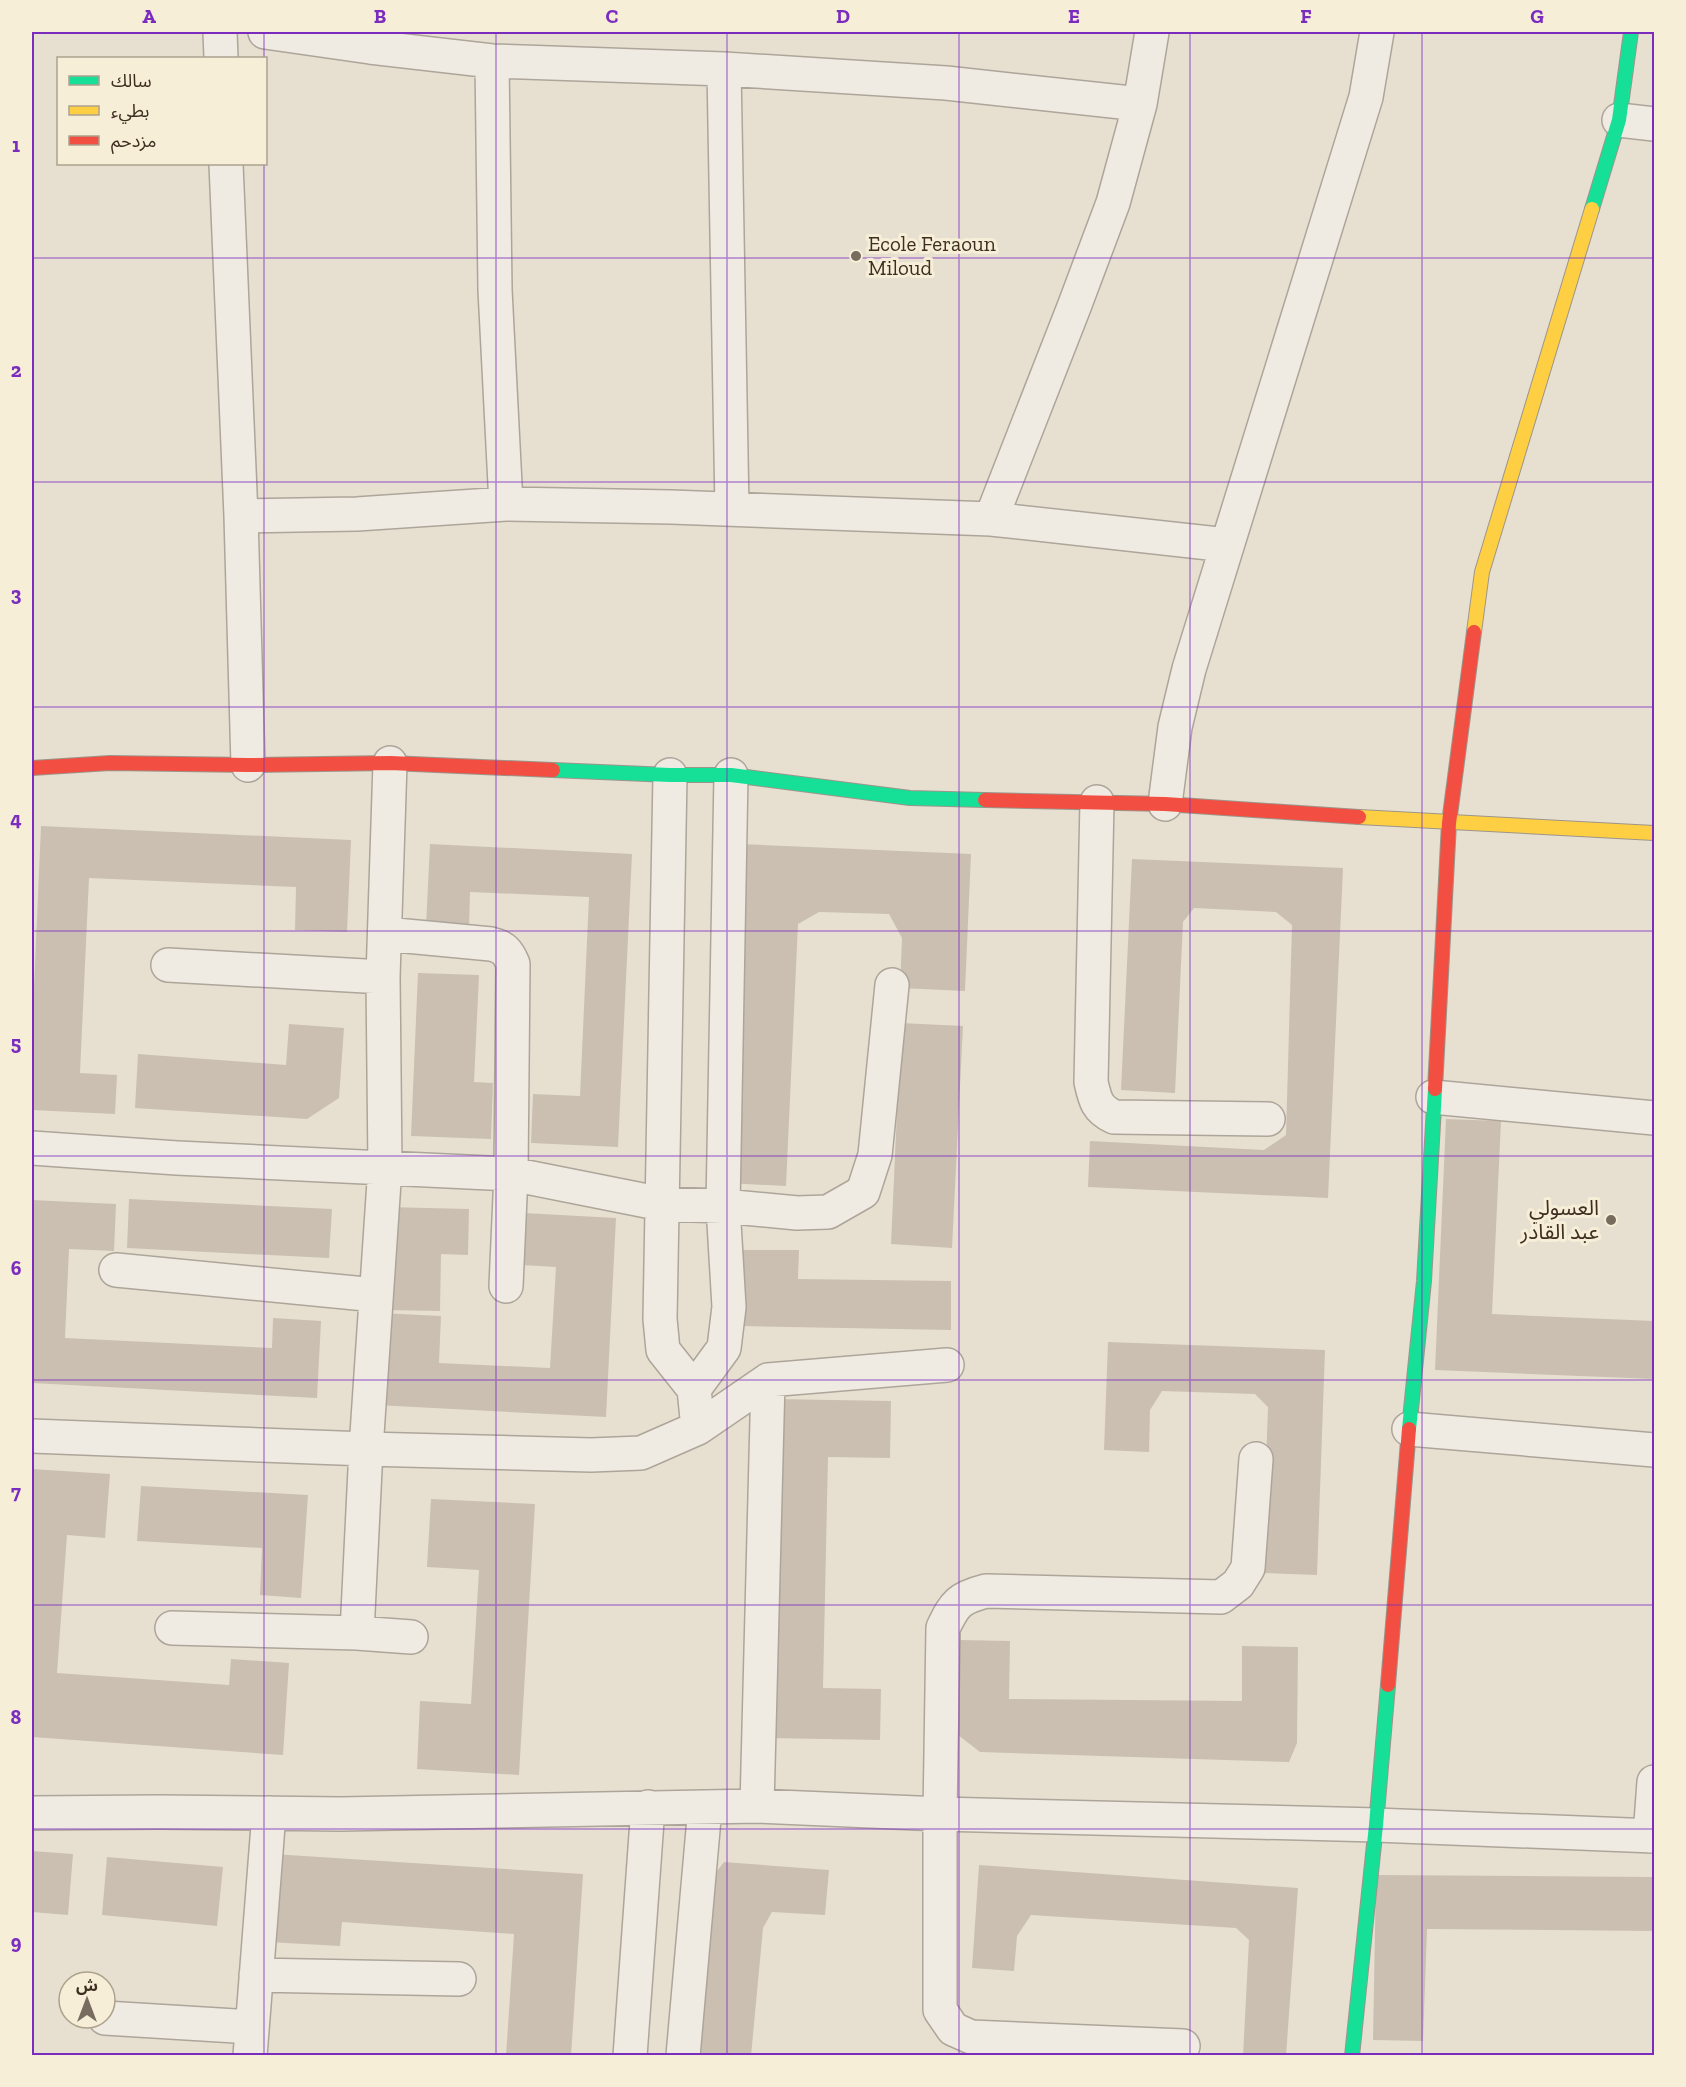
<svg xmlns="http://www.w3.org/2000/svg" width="1686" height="2087" font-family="'Zilla Slab','Noto Sans Arabic',serif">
	<rect width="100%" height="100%" fill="#e7e0d1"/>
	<path fill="#cbbfb2" d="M41,826l310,14 -4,92 -52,-2 1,-43 -207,-9 -9,195 37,2 -2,39 -83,-4v-75z
		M430,844l202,10 -14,293 -87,-4 2,-49 47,2 9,-199 -119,-5 -1,37 -43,-2z
		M741,844l230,10 -6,137 -65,-3 2,-50 -13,-24 -70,-2 -21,12 -12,262 -60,-3z
		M1132,859l211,9 -15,330 -240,-11 2,-46 174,9 22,-15 6,-210 -16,-13 -82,-4 -11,14 -8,171 -54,-3z
		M418,973l61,2 -5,107 19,1 -2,56 -80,-3z
		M901,1023l62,3 -11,222 -61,-4z
		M289,1024l55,4 -5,70 -32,21 -172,-11 3,-54 148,11z
		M1446,1119l55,2 -9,193 162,7v58l-219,-9z
		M129,1199l203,10 -3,49 -202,-10z
		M32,1200l84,4 -2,47 -45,-2 -4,89 207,10 1,-30 48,3 -4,77 -285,-15z
		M386,1207l83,2 -1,46 -27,-1 -1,57 -56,-1z
		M524,1213l92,5 -10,199 -230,-12 5,-92 60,3 -2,47 111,5 6,-101 -35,-2z
		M742,1250h57l-1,29 153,2v49l-210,-4z
		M1108,1342l217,8 -8,225 -55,-2 6,-166 -13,-13 -93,-3 -12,19 -1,42 -45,-2z
		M775,1399l116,2 -1,57 -62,-1 -5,231 58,1 -1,51 -112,-2z
		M32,1469l78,5 -5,64 -38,-3 -10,138 172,12 2,-26 58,4 -6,92 -251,-18z
		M141,1486l167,9 -7,103 -41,-3 2,-47 -125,-7z
		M431,1499l104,5 -16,271 -102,-6 3,-68 51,3 8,-134 -52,-3z
		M960,1640l50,1 -1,58 233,2v-55l56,1 -1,96 -8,19 -309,-10 -22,-17z
		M32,1851l41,3 -5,61 -36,-3z
		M273,1854l310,20 -12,182h-65l8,-122 -172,-12 -2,24 -72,-4z
		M107,1857l116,10 -6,59 -115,-11z
		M724,1862l105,8 -4,45 -53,-3 -9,16 -12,128h-64l13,-163z
		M979,1865l319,23 -12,168h-43l6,-116 -13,-12 -205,-13 -14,21 -3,35 -42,-3z
		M1376,1875l278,2v54l-227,-2 -4,112 -50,-1z"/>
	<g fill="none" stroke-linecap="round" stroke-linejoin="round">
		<defs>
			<path id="street" d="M220,32l1,26
				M265,32l105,15 122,14 232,8 222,14 194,21
				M492,61l3,229 11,214
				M724,69l8,440
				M1619,120l35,4
				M226,164l15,352 7,249
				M241,516l116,-2 149,-10 165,3 320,12 236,26
				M991,519l83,-212 39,-104 27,-99 12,-72
				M1097,802l-6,280c4,18 6,27 23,35l154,2
				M1165,804l10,-77 14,-58 177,-572 11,-65
				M385,934l106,10c13,3 17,8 22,20l-2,210 -5,112
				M168,965l215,12
				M1433,1097l221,21
				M32,1148l145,10 334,16 151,30 61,2 74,7 31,-1 35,-20 12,-37 17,-170
				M116,1270l260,25
				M694,1389l30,-41 5,-41 -6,-101 8,-431
				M698,1428l70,-48 179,-15
				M1409,1429l245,21
				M32,1436l334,13 225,6 50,-2 57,-25 -4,-39 -31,-39 -3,-31 10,-544
				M172,1628l185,5 54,4
				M357,1633l9,-184 19,-282 -2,-190 7,-214
				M757,1806l11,-426
				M32,1813l126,-1 183,2 416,-8 183,8 436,11 278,11
				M1650,1836l4,-54
				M256,1975l203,4
				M105,2018l147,9
				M1183,2046l-212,-9 -18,-8 -13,-19v-196l3,-186c12,-25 16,-30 43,-37l235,6 17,-13 10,-16 8,-109
				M250,2056l19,-243
				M630,2056l18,-249
				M683,2056l22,-249"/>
			<path id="fast" d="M1592,209l27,-89 12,-88
				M553,770l117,5h61l179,23 75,2
				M1409,1429l15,-148 11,-192
				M1352,2056l24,-231 12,-140"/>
			<path id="slow" d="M1474,632l8,-60 110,-363
				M1359,817l295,16"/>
			<path id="jam" d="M32,768l78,-5 138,2 142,-2 163,7
				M985,800l180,4 194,13
				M1435,1089l14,-266 25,-191
				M1388,1685l21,-256"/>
		</defs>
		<use href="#street" stroke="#ada599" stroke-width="36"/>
		<use href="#fast" stroke="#9c958a" stroke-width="16"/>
		<use href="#slow" stroke="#9c958a" stroke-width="16"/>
		<use href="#jam" stroke="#9c958a" stroke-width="16"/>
		<use href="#street" stroke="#efebe3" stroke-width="33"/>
		<use href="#fast" stroke="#16e098" stroke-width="14"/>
		<use href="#slow" stroke="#ffcf43" stroke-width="14"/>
		<use href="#jam" stroke="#f24e42" stroke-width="14"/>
	</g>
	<path fill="none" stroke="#7b2cbf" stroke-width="1.5" stroke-opacity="0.55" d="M264,32v26M496,32v2024M727,32v2024M959,32v2024M1190,32v2024M1422,32v2024M264,164v1892M32,258h1622M32,482h1622M32,707h1622M32,931h1622M32,1156h1622M32,1380h1622M32,1605h1622M32,1829h1622"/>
	<g fill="#786c5e" stroke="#f7eed8" stroke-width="2">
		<circle cx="856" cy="256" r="6"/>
		<circle cx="1611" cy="1220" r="6"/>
	</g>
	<g text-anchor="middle" stroke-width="6" stroke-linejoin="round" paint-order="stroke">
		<g font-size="21" fill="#3d2e20" stroke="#f7eed8" text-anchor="start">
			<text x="868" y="251">Ecole Feraoun<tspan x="868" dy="24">Miloud</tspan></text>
			<text x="1599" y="1215" text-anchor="end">العسولي<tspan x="1599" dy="24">عبد القادر</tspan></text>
		</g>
	</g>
	<rect width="1686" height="2087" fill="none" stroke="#f7eed8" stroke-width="66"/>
	<rect x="57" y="57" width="210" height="108" fill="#f7eed8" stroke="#ada18e" stroke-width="1.5"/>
	<rect x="69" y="76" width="30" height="9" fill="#16e098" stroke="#ada18e" stroke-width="1.5"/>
	<text x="111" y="87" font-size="18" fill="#3d2e20">سالك</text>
	<rect x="69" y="106" width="30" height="9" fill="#ffcf43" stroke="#ada18e" stroke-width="1.5"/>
	<text x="111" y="117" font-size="18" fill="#3d2e20">بطيء</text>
	<rect x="69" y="136" width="30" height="9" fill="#f24e42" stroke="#ada18e" stroke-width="1.5"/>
	<text x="111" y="147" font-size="18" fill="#3d2e20">مزدحم</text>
	<g transform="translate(87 2000)"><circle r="28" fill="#f7eed8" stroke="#ada18e" stroke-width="1.5"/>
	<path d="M0-4.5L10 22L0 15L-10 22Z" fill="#786c5e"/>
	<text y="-9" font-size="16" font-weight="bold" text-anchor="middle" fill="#3d2e20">ش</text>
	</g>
	<rect x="33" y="33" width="1620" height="2021" fill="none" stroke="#7b2cbf" stroke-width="2"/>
	<g font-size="20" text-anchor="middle" font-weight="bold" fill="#7b2cbf">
		<text x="149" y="23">A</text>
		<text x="380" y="23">B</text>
		<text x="612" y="23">C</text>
		<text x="843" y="23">D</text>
		<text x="1074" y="23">E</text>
		<text x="1306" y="23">F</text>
		<text x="1537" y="23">G</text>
		<text x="16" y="152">1</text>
		<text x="16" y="377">2</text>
		<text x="16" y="601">3</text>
		<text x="16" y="826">4</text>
		<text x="16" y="1050">5</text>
		<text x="16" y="1275">6</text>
		<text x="16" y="1499">7</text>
		<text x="16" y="1724">8</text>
		<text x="16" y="1949">9</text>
	</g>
</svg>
